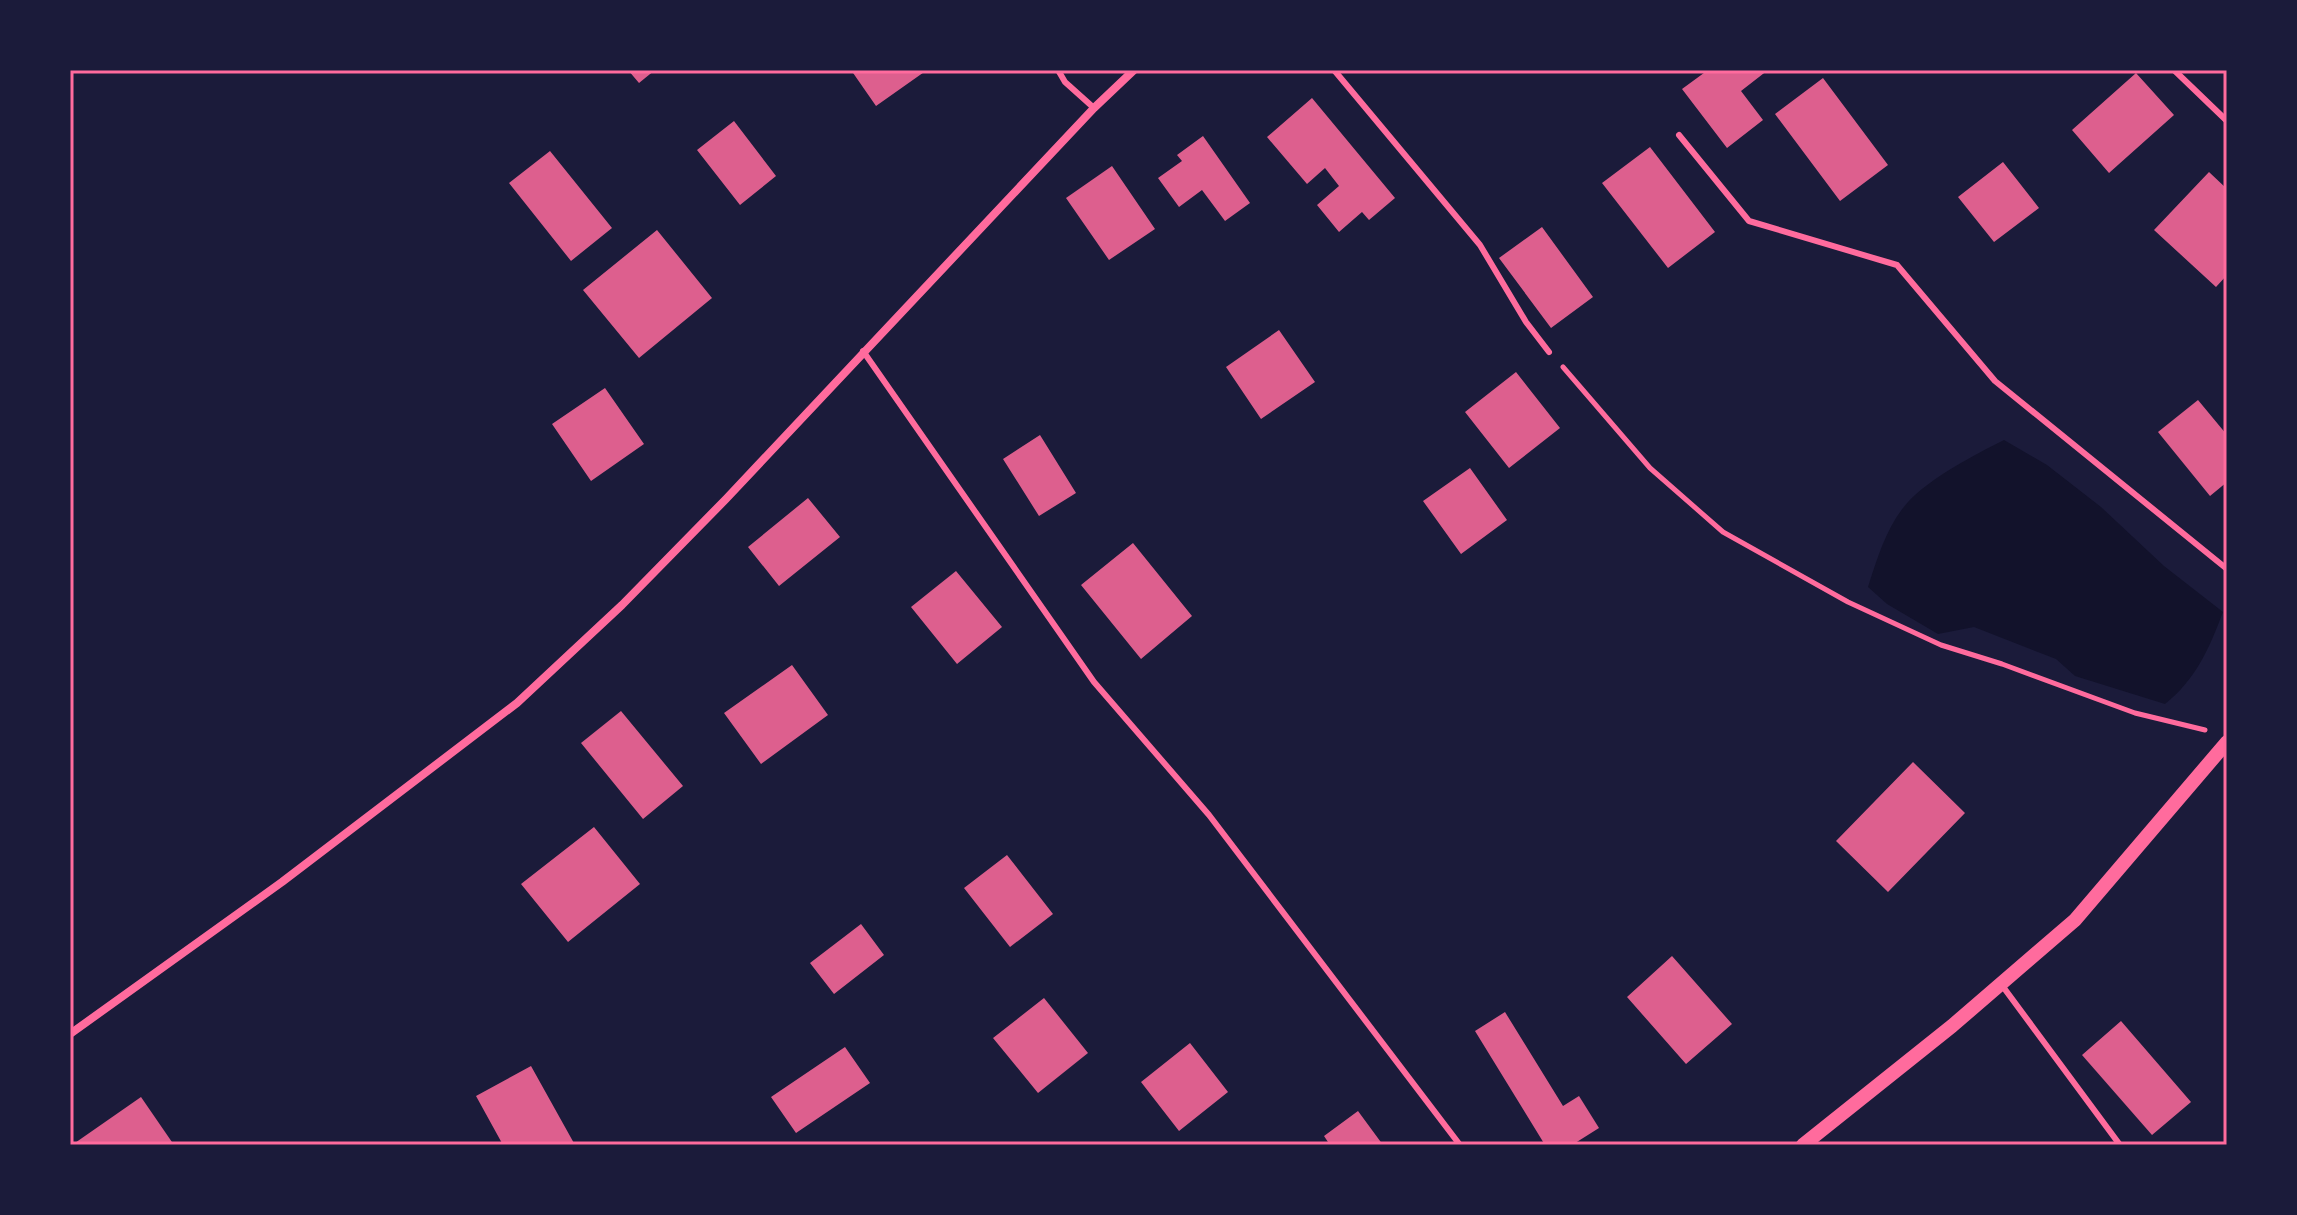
<svg xmlns="http://www.w3.org/2000/svg" width="2297" height="1215" font-family="Bitter,serif">
	<rect width="100%" height="100%" fill="#1b1b3a"/>
	<path fill="#12122b" d="M2004,440l43,25 54,42 63,59 59,46c-14,37 -27,67 -58,92l-90,-28 -19,-17 -82,-32 -36,7 -51,-30 -19,-17c9,-28 19,-62 40,-85 22,-24 68,-48 96,-62z"/>
	<path fill="#dd5f8e" d="M628,70h27l-16,13z
		M851,70h76l-51,36z
		M1708,70h60l-27,21 22,29 -36,28 -45,-59z
		M2136,73l38,42 -65,58 -37,-43z
		M1823,78l65,87 -48,36 -65,-87z
		M1312,98l83,100 -26,22 -7,-8 -23,20 -22,-27 22,-19 -14,-18 -18,16 -40,-47z
		M734,121l42,55 -36,29 -43,-55z
		M1203,136l47,67 -25,18 -23,-31 -23,17 -21,-29 24,-17 -5,-6z
		M1650,147l65,85 -47,36 -66,-85z
		M550,151l62,77 -41,33 -62,-78z
		M2003,162l36,46 -45,34 -36,-45z
		M1112,166l43,63 -46,31 -43,-62z
		M2209,172l18,17v86l-11,12 -62,-57z
		M1542,227l51,70 -42,31 -52,-70z
		M657,230l55,68 -73,60 -56,-68z
		M1279,330l36,52 -54,37 -35,-52z
		M1516,372l44,56 -51,40 -44,-56z
		M605,388l39,56 -53,37 -39,-57z
		M2198,400l29,35v47l-17,14 -52,-64z
		M1040,435l36,58 -37,23 -36,-57z
		M1470,468l37,52 -46,34 -38,-53z
		M808,498l32,39 -61,49 -31,-39z
		M1133,543l59,73 -51,43 -60,-74z
		M956,571l46,56 -45,37 -46,-57z
		M792,665l36,50 -67,49 -37,-51z
		M621,711l62,75 -40,33 -62,-76z
		M1913,762l52,51 -77,79 -52,-51z
		M594,827l46,57 -72,58 -47,-58z
		M1007,855l46,59 -43,33 -46,-59z
		M861,924l23,31 -50,39 -24,-31z
		M1672,956l60,68 -46,40 -59,-67z
		M1044,998l44,55 -50,40 -45,-55z
		M1505,1012l58,94 16,-10 20,32 -27,17h-27l-70,-114z
		M2121,1021l70,81 -39,33 -70,-80z
		M1190,1043l38,49 -49,39 -38,-49z
		M845,1047l25,36 -74,50 -25,-36z
		M531,1066l44,79h-72l-27,-49z
		M141,1097l33,48h-102z
		M1358,1111l25,34h-53l-6,-9z"/>
	<g fill="none" stroke-linecap="round" stroke-linejoin="round">
		<path stroke="#ff6b9d" stroke-width="5" d="M1563,367l87,101 73,64 125,70 93,43 61,19 133,49 70,17"/>
		<path stroke="#ff6b9d" stroke-width="6" d="M1058,70l7,12 29,26
			M1334,70l146,175 46,77 23,30
			M2174,70l53,51
			M1679,135l70,86 148,44 98,116 232,188
			M863,351l231,331 115,133 251,330
			M2001,984l119,161"/>
		<path stroke="#ff6b9d" stroke-width="8" d="M70,1034l212,-152 235,-179 105,-98 104,-106 368,-391 40,-38"/>
		<path stroke="#ff6b9d" stroke-width="14" d="M1803,1145l149,-119 123,-106 152,-178"/>
	</g>
	<rect width="2297" height="1215" fill="none" stroke="#1b1b3a" stroke-width="144"/>
	<rect x="72" y="72" width="2153" height="1071" fill="none" stroke="#ff6b9d" stroke-width="3"/>
</svg>
